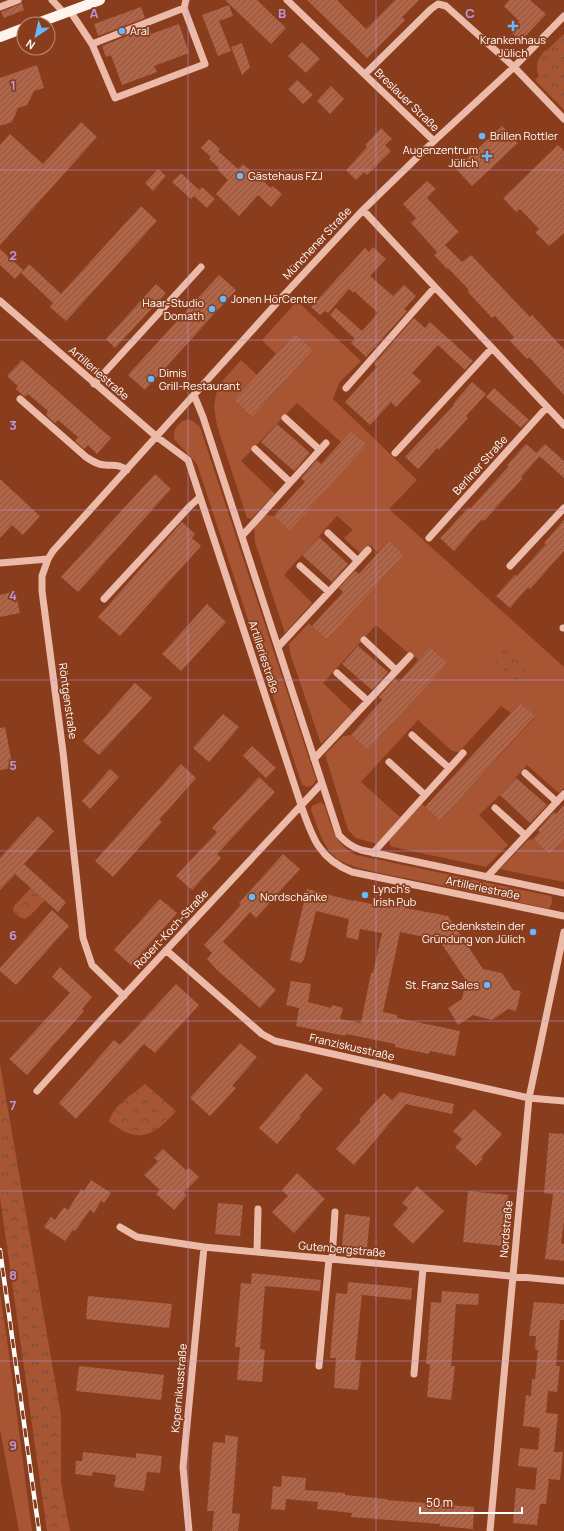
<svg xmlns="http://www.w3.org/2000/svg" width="564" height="1531" font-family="Manrope,sans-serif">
	<defs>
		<pattern id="forest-crowns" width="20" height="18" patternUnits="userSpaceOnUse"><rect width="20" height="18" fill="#a85534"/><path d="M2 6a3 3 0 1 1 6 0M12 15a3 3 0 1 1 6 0" fill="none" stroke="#715042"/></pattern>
		<pattern id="building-hatch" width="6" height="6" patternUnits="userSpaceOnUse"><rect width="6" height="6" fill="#b16446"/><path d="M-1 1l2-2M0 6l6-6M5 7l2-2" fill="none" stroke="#845949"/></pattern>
	</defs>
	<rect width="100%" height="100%" fill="#893d1d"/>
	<path fill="#a85534" d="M297,301l64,60 -22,22 -6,16 84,81 -28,29 175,158v121l-5,5 -32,-28 -27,30 -21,20 29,30 -22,22 -93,-20 -3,-2 -1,-6 33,-35 18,17 95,-104 -15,-14 -9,10 -10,-7 -42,46 -7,-1 -34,-31 -57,62 39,35 -23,27 -21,-6 -8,-8 -23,-76 18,-18 8,-1 17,15 80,-87 -18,-16 -11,13 -12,-8 -31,-27 -53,58 30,29 -32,32 -31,-91 -1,-9 20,-21 18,17 77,-85 -15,-14 -11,11 -8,-7 -9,9 -17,-16 9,-8 -16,-14 -53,59 28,28 -27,30 -30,-91 -1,-15 11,-12 9,1 93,-72 -16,-13 -10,11 -44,-39 -56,58 34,33 -24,25 -4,-1 -30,-92 -3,-19 2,-13 8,-15 17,-19 16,15 -23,25 18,17 61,-67 -18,-17 -19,21 -14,-14z
		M187,419l6,2 7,6 116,353 -3,5 -5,2 -6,-2 -105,-321 -23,-25c-1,-10 4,-16 13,-20z
		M321,802l4,4c6,20 10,39 31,49l195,41c2,5 1,8 -2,13 -47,-11 -95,-21 -143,-31 -17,-3 -57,-10 -70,-20 -14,-12 -18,-31 -25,-48l1,-4z
		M533,839l17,16 14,-16v43l-64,-13 28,-29z
		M0,1333l8,14 24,184h-13l-19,-102z"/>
	<path fill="url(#forest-crowns)" d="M564,34v76l-29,-30 4,-4c-5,-12 -1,-16 6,-26l1,1z
		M509,642c8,5 8,15 17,20l-1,9 -9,10 -19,-16 -4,-10z
		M31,888l14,12 -14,15 -7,4 -6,-3 -5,-5 1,-5z
		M0,1064l61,351v68l9,48h-23l-47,-334z
		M145,1084l31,27c-11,13 -27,29 -45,23 -8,-2 -15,-8 -22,-12 4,-17 23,-27 36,-38z
		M0,1293l8,54 -8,-14z"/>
	<path fill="url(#building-hatch)" d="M225,0h32l29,28 -15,16z
		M307,0h30l29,29 29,-29h24l-17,17 3,3 -38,38z
		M509,0h21l16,14 -25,27 -11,-10 9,-10 -15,-15z
		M22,3l2,7 -20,8 -3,-6z
		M229,5l4,11 -14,5 12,30 -13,5 -16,-41z
		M141,7l4,11 -47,18 -4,-12z
		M179,24l10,29 -35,13 3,6 -35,13 -11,-30 -5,2 -4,-11 47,-19 2,7z
		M302,42l18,17 -14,14 -18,-17z
		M242,43l8,24 -8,8 -11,-28z
		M37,65l7,23 -10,3 -7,14 -9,3 -6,14 -12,4v-48z
		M297,80l16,15 -10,9 -15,-15z
		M331,86l13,13 -14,15 -13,-13z
		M81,122l16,15 -97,108v-100l10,-11 33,30z
		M502,126l16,17 -46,43 -16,-17z
		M381,128l11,11 -7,6 6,6 -24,24 -3,-3 -8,8 -10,-10 21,-23 -2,-2z
		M209,139l11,10 -2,2 20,18 5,-5 28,24 2,-2 9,8 -11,13 -13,-12 -19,21 -23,-22 12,-14 -10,-10 1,-2 -10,-9 2,-2 -10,-9z
		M558,145l6,6v82l-15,13 -14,-14 4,-3 -19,-20 -4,3 -13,-14z
		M158,169l8,7 -13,15 -8,-8z
		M181,173l18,17 3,-3 13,12 -8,9 -13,-12 -3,3 -19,-17z
		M427,181l9,8 -9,9 32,34 -14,13 17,17 9,-7 59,62 2,-2 32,34v46l-35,-38 -2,2 -17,-18 4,-4 -19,-21 -3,2 -24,-26 1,-2 -21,-22 -1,1 -13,-14 3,-3 -26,-29 5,-5 -13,-14z
		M141,206l16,15 -91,100 -16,-14 3,-4 -32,-30 8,-9 32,30z
		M373,247l13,12 -16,17 23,20 11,-11 12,11 -12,13 3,2 -41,46 -15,-14 4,-4 -25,-24 6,-7 26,23 16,-18 -24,-22 -1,2 -4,-4 -21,24 -3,-2 -5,4 -9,-8 54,-59 4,4z
		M0,249l23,21 -8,9 -15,-14z
		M219,275l17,15 -91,100 -17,-15z
		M156,284l10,9 -51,55 -9,-9z
		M414,318l11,10 5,-6 43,39 -8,9 -27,-25 -26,28 9,8 -25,26 -5,-5 -21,23 -25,-23 32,-35 -3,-3z
		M295,333l18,17 -61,67 -18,-17z
		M22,360l89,78 -14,16 -9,-9 -4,4 -9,-8 3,-4 -20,-17 -3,3 -9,-8 2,-4 -20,-17 -3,3 -9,-8 2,-3 -11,-10z
		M472,382l14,12 -20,22 2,2 -29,32 -2,-2 -19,21 -13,-12 49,-52 -1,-1z
		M494,388l35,32 -8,8 -35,-31z
		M277,424l33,29 -16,18 -33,-29z
		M351,431l16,13 -77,86 -16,-14 31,-34 -4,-4 16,-18 4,4z
		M526,444l14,12 -19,21 1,2 -29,32 -9,10 -2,-2 -28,32 -14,-13 29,-31 1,2 39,-43 -2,-1z
		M545,444l19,17v17l-28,-25z
		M155,474l16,15 -93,103 -17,-15z
		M0,479l40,37 -17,19 -11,-10 -12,13z
		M564,520v31l-34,38 -2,-2 -18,21 -14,-12 19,-21 2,1 29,-32 -2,-1z
		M182,522l13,12 -3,4 9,8 -81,90 -22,-19z
		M319,537l29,27 -16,18 -30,-27z
		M389,541l15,14 -77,85 -15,-14 31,-34 -4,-4 16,-17 4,3z
		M15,591l5,22 -20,4v-22z
		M207,604l19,18 -45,49 -19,-17z
		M358,646l30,26 -16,18 -30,-26z
		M430,647l18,16 -80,87 -17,-15 31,-35 -3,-3 16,-18 4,3z
		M135,683l17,15 -53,57 -16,-14z
		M520,703l15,13 -95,105 -15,-14z
		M223,714l16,13 -30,35 -16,-14z
		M5,727l8,41 -13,2v-42z
		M252,746l24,22 -10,10 -23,-22z
		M181,764l15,14 -37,42 3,2 -49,55 -18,-16z
		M110,769l9,8 -29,32 -8,-8z
		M259,777l16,15 -58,62 4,4 -29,32 -16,-14 41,-44 -5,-4z
		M516,778l31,27 -17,18 -30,-28z
		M564,805v34l-14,16 -17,-16 7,-7 -2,-2 16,-18 2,2z
		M38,816l16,15 -30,33 42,38 -8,10 -43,-38 -15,16v-32z
		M283,854l17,15 -44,49 -6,-6 -27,30 53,48 -16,18 -44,-39 -9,-10 5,-6 -8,-8 29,-31 8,-10 -2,-1z
		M307,889l46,12v-1l32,7 1,-7 19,4v4l43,8 35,53 19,4 11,17 8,1 -5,20 -8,-2 -16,11 -19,-5 -15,10 -10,-17 14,-9 4,-19 -27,-40 -39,-8 -17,80 14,3v3l63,13 -5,25 -25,-5 -1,3 -34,-7v-3l-49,-10v2l-50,-10 3,-18 -13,-3 5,-24 20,3 -3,18 23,6 1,-3 11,3 -3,11 21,4 10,-50h2l9,-40 -22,-4 -2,11 -12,-3 3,-18 -33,-8 -12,48 -3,4 -11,-3z
		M160,899l17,14 -46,52 -17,-15z
		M52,910l17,16 -53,59 -16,-14v-3z
		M60,967l32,30 -10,12 2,2 -57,64 -18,-16 61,-66 -18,-16z
		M176,984l23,21 -44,48 -11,-9 -68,75 -17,-16 55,-63 6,5z
		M240,1043l17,14 -25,29 4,2 -26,28 -20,-18z
		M306,1073l17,16 -24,27 2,1 -24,27 -18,-16z
		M400,1092l54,12 -2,10 -46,-10 -52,61 -18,-16 25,-28 -2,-1 25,-27 8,7z
		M474,1109l28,25 -21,23 2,1 -7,8 -21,-19 7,-8 -9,-8z
		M549,1133l15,1v87l-3,22 3,1v17l-19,-2 8,-65 -9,-1z
		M163,1149l23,21 3,-2 10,9 -15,15 3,3 -13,15 -18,-16 4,-4 -16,-15 14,-14 -4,-3z
		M297,1173l28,26 -31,34 -22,-21 16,-16 -6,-6z
		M91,1180l20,13 -7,10 -3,-2 -7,12 -4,-3 -15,21 -2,-1 -8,11 -21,-14 7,-10 4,3 9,-13 4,3 13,-21 3,2z
		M417,1186l27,25 -31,33 -20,-19 15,-17 -6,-5z
		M468,1191l40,4 -5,51 -40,-4z
		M218,1203l25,2 -3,31 -25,-2z
		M345,1214l25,3 -3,31 -25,-2z
		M252,1273l69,7 -1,11 -55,-5 -5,63 5,1 -3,32 -25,-2 3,-33h-5l6,-64 10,1z
		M348,1282l64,6 -1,12 -49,-5 -7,65 6,1 -3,29 -24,-2 2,-30h-6l6,-65 11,1z
		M442,1291l37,3 -1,11 -22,-1 -5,62h4l-4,34 -24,-3 3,-33h-4l5,-62 10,1z
		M88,1296l84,8 -3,24 -83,-9z
		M534,1302l30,2v16h-4l-4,46h4l-3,26 -9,-1 -2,22 12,1 -4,38h9l-3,28 -11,-1 -3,25h-6l-3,21 -24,-2 3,-35 19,2 2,-22 -19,-2 2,-18 18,2 2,-22 -17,-2 3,-31 5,1 1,-17h3l3,-29 -3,-1 1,-13h-7z
		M79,1366l85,9 -3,25 -85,-9z
		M225,1435l13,2 -6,76 8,1 -2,17h-26l2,-20h-7l6,-69 12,1z
		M83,1452l53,6v-5l26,3 -2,17 -13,-1 -3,19 -30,-4 2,-12 -23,-3 -1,4 -17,-2 1,-13h6z
		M282,1476l24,2 -1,12 40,3v2l42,4v1l87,7 -1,22 -33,-3v-2l-89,-7 1,-4 -35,-4 1,-7 -32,-3 -1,11 -14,-1 2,-23 8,1z"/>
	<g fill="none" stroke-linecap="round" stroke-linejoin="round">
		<path stroke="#ebbaa8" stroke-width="7" d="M52,0l12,13
			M287,0l147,141
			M0,7l18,-7
			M70,11l22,33 23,54 90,-34 -21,-56 2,-8
			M92,44l92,-36
			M365,74l66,-65 7,-5 8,2 68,61 50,52
			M363,210l201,215
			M0,301l157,136 31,23 113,345c11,32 18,54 51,67l212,44
			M94,384l107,-117
			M346,388l89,-101
			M194,395l9,22 136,418c7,8 13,12 22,15l203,43
			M20,399l66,58c6,4 12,8 19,8 10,1 14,-1 22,5
			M285,418l35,32
			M255,449l35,33
			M395,453l97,-105
			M328,533l30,28
			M242,536l84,-93
			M429,538l118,-131
			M0,563l48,-4
			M300,566l29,26
			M510,566l54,-58
			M104,599l86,-93 10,-9
			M563,628h1
			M364,640l32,30
			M278,647l90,-97
			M337,673l31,28
			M412,735l37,33
			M314,759l96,-103
			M389,762l36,33
			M525,773l32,29
			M495,808l30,27
			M373,853l90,-100
			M487,877l77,-83
			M166,950l96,84 13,7 254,57 35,3
			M124,996l-32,-31 -9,-27 -20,-186 -21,-161v-15l6,-17 5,-8 230,-255 80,-86 71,-69 80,-74 50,-51
			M37,1091l64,-71 221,-237
			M120,1227l17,10 67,10 360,34
			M257,1252l1,-43
			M332,1259l3,-47
			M319,1366l10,-107
			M414,1374l9,-106
			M189,1531l-6,-64 21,-220
			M490,1531l39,-433 35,-166"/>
		<path stroke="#fef3ed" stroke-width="10" d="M35,24l65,-24
			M0,37l24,-9"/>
		<defs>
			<path id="rail" d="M0,1250l39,281"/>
		</defs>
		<use href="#rail" stroke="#fff" stroke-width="4.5"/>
		<use href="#rail" stroke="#893d1d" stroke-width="3" stroke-dasharray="9" stroke-linecap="butt"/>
	</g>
	<path fill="none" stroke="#bd96df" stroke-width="1" stroke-opacity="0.55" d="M188,0v1531M376,0v1531M0,170h564M0,340h564M0,510h564M0,680h564M0,851h564M0,1021h564M0,1191h564M0,1361h564"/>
	<g fill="#66bafb" stroke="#893d1d" stroke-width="1.5">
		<path d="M511 20h4v4h4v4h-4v4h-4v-4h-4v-4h4z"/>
		<circle cx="122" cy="31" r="4"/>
		<circle cx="482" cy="136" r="4"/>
		<path d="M485 150h4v4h4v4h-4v4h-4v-4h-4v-4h4z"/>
		<circle cx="240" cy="176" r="4"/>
		<circle cx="223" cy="299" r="4"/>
		<circle cx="212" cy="309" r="4"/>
		<circle cx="151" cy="379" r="4"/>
		<circle cx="365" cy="895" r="4"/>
		<circle cx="252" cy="897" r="4"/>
		<circle cx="533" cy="932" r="4"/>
		<circle cx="487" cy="985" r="4"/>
	</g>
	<g text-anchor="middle" stroke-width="3.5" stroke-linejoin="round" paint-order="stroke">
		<g font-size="11" fill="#fff" stroke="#893d1d" text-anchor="start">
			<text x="130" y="35">Aral</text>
			<text x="513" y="44" text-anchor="middle">Krankenhaus<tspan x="513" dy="13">Jülich</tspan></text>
			<text x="490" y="140">Brillen Rottler</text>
			<text x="478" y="154" text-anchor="end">Augenzentrum<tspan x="478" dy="13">Jülich</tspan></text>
			<text x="248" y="180">Gästehaus FZJ</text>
			<text x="231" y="303">Jonen HörCenter</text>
			<text x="204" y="307" text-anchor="end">Haar-Studio<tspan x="204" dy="13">Domath</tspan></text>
			<text x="159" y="377">Dimis<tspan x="159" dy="13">Grill-Restaurant</tspan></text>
			<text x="373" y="893">Lynch's<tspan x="373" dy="13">Irish Pub</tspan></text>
			<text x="260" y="901">Nordschänke</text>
			<text x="525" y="930" text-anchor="end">Gedenkstein der<tspan x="525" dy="13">Gründung von Jülich</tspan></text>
			<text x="479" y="989" text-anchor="end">St. Franz Sales</text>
		</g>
		<g font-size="11" fill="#fff" stroke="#893d1d">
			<text transform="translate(407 100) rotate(44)" y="4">Breslauer Straße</text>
			<text transform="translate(317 243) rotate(-47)" y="4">Münchener Straße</text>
			<text transform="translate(99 373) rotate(41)" y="4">Artilleriestraße</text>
			<text transform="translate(480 465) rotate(-48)" y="4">Berliner Straße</text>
			<text transform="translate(264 657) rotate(72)" y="4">Artilleriestraße</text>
			<text transform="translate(68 701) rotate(82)" y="4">Röntgenstraße</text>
			<text transform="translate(483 888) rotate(12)" y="4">Artilleriestraße</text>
			<text transform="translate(171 929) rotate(-47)" y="4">Robert-Koch-Straße</text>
			<text transform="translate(352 1047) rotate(13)" y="4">Franziskusstraße</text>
			<text transform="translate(506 1229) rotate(-85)" y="4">Nordstraße</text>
			<text transform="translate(342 1249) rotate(5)" y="4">Gutenbergstraße</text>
			<text transform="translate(179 1388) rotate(-85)" y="4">Kopernikusstraße</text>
		</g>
	</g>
	<g font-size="13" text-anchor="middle" font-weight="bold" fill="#bd96df" stroke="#893d1d" stroke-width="3.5" stroke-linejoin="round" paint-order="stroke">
		<text x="94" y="18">A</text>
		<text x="282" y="18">B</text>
		<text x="470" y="18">C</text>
		<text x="13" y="90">1</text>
		<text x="13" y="260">2</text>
		<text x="13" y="430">3</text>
		<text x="13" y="600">4</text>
		<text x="13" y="770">5</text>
		<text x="13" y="940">6</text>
		<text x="13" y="1110">7</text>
		<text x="13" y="1280">8</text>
		<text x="13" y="1450">9</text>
	</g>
	<g transform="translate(36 36) rotate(214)"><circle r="19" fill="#893d1d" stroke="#b88b77"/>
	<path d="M0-3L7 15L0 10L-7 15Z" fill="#66bafb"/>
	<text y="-6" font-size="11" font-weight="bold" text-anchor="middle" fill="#ffffff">N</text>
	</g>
	<path d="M420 1507v6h102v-6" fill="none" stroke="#ffffff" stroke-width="2"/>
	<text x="426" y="1507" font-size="12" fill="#ffffff" stroke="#893d1d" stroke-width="3" paint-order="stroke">50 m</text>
</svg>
